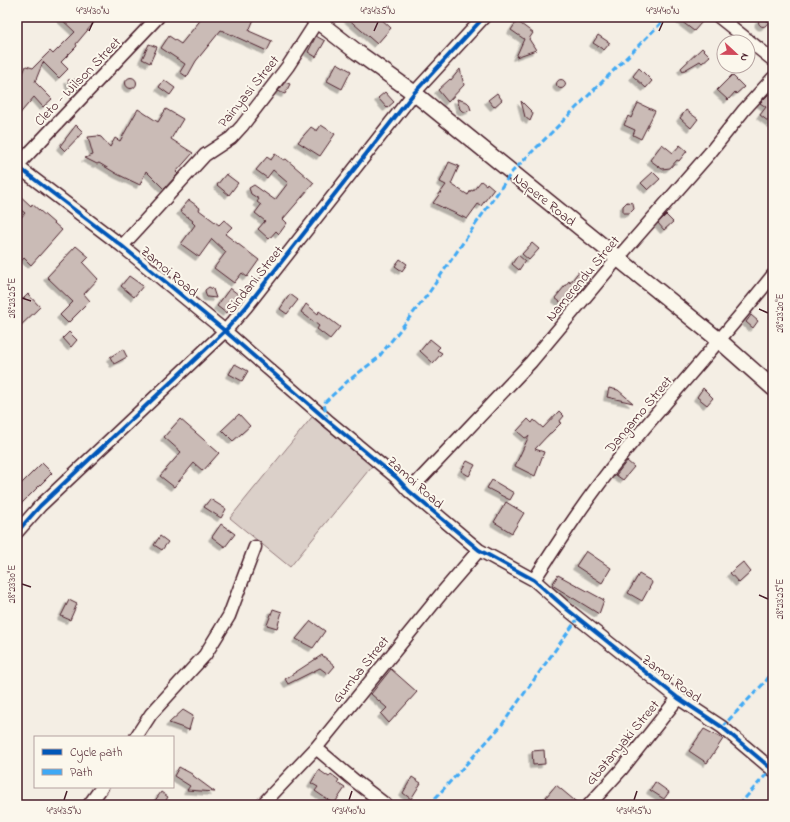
<svg xmlns="http://www.w3.org/2000/svg" width="790" height="822" font-family="'Indie Flower',sans-serif">
	<defs>
		<filter id="shadow"><feDropShadow dx="-3.5" dy="3.5" stdDeviation="0" flood-color="#0004"/></filter>
	</defs>
	<rect width="100%" height="100%" fill="#f4eee4"/>
	<filter id="ink" filterUnits="userSpaceOnUse"><feTurbulence type="fractalNoise" baseFrequency=".025" numOctaves="2"/><feDisplacementMap in="SourceGraphic" scale="8" xChannelSelector="R" yChannelSelector="G"/><feConvolveMatrix kernelMatrix="1 2 1 2 8 2 1 2 1" color-interpolation-filters="sRGB"/></filter>
	<g filter="url(#ink)">
		<path fill="#dbd0c9" stroke="#92787a" d="M312,417l60,49 -82,101 -60,-49z"/>
		<path fill="#cabbb6" stroke="#4a1f2b" filter="url(#shadow)" d="M59,17h20l5,5 6,-5h5l2,2 -21,25 1,2 -16,16 7,7 -9,9 -16,-16 -8,20 17,17 -9,8 -9,-10 -17,20v-29l9,-22 7,2 17,-17 3,3 22,-22z
			M203,17h52l-6,14 23,10 -5,10 -46,-21 -25,31 -9,16 -7,-5 5,-8 -24,-16 8,-12 12,8z
			M346,17h33l12,11 -14,16z
			M676,17h19l7,5 -8,9z
			M758.5 22a4.5 4.5 0 1 1 9 0a4.5 4.5 0 1 1-9 0Z
			M517,21l16,12 -4,6 7,11 -20,7 8,-18 -13,-9z
			M598,35l12,8 -6,7 -11,-7z
			M316,36l9,5 -9,16 -8,-5z
			M149,44l8,3 -7,16 -8,-4z
			M702,48l8,8 -8,7 -2,-2 -17,10 -2,-3z
			M337,63l14,8 -9,18 -15,-8z
			M639,68l13,13 -6,7 -13,-12z
			M460,69l4,16 -16,17 -10,-12 12,-11 1,1z
			M732,75l12,12 -8,7 -1,-2 -7,8 -11,-10z
			M125.5 83a5.5 5.5 0 1 1 11 0a5.5 5.5 0 1 1-11 0Z
			M80,79l1,9 -11,1 -2,-9z
			M556.5 84a4.5 4.5 0 1 1 9 0a4.5 4.5 0 1 1-9 0Z
			M164,80l11,8 -5,7 -11,-8z
			M285,82l5,2 -5,10 -7,-3z
			M385,92l9,10 -7,6 -9,-10z
			M497,93l5,7 -8,7 -6,-7z
			M769,94l4,3v28l-13,-10 6,-8 -6,-4z
			M457,99l10,3 2,2 2,6 -6,2 -3,-1 -2,-2z
			M521,101l11,11 1,2 -3,7 -5,-4z
			M638,103l17,8 -14,28 -8,-4 2,-5 -11,-5 4,-9 3,2z
			M138,109l20,13 8,-13 17,10 -12,20 22,14 -17,19 2,2 -14,15 -18,-18 -6,14 -23,-11 -18,-11 -2,1 -12,-6 8,-3 -5,-18 10,-1 3,1 9,10 5,-9 5,3z
			M686,110l12,9 -7,9 -11,-10z
			M76,125l7,7 -18,19 -5,-5z
			M321,125l14,9 -15,22 -22,-14 13,-15 6,4z
			M662,144l11,9 7,-8 7,6 -8,10 -2,-1 -7,8 -8,1 -12,-9z
			M275,154l9,6 2,-1 28,24 -31,36 4,4 -8,11 -3,-3 -7,8 -11,-10 7,-8 -10,-8 6,-8 -4,-3 2,-3 -8,-5 -2,-6 5,-3 21,15 13,-17 -15,-13 -6,8 -11,-8 11,-13 4,3z
			M449,162l10,4 -8,18 17,11 3,-5 2,1 8,-10 5,4 1,-2 7,6 -13,17 -3,-2 -11,15 -34,-16 13,-18 -6,-3z
			M653,172l7,7 -12,11 -7,-7z
			M226,174l12,9 -9,12 -12,-10z
			M17,193l14,13 1,-2 30,26 -31,35 -7,-7 -7,8v-44l8,-9 -8,-6z
			M189,200l11,8 -1,2 20,15 5,-5 8,7 -7,7 34,26 -12,17 -5,-4 -8,10 -20,-15 12,-16 -14,-13 -13,18 -18,-13 14,-19 -3,-3 1,-1 -13,-10z
			M627,202l6,1 1,6 -4,4h-7v-7z
			M666,215l7,7 -9,8 -6,-7z
			M532,243l7,6 -10,11 -7,-6z
			M76,246l13,11 -6,6 15,16 -14,15 6,7 -22,22 -8,-8 13,-13 -26,-25z
			M518,255l7,6 -6,9 -7,-6z
			M400,259l7,5 -5,7 -7,-5z
			M580,270l10,9 -23,28 -12,-9 14,-17 1,2z
			M129,276l14,10 -9,11 -13,-11z
			M209,287l4,2 3,9 -9,-1 -1,-2 -1,-5z
			M230,288l9,7 -13,18 -9,-7z
			M28,294l12,13 -23,22v-24z
			M290,294l8,6 -11,14 -7,-5z
			M306,304l12,10 1,-3 21,16 -10,12 -13,-10 2,-3 -18,-14z
			M751,315l7,6 -5,7 -7,-6z
			M69,332l8,8 -6,7 -8,-9z
			M430,339l10,8 -3,3 5,3 -9,10 -13,-12z
			M123,349l4,8 -13,7 -4,-7z
			M235,364l13,7 -6,10 -13,-7z
			M609,388l9,2 15,13 -26,-6z
			M703,388l10,10 -6,7 -10,-8z
			M559,411l5,5 -5,6 2,1 -10,10h-1l-15,16 9,3 -9,24 -20,-10 14,-30 -4,2 -8,-7 11,-12 4,4 2,-3 9,8z
			M239,414l11,12 -17,15 -11,-11z
			M180,419l39,34 -16,18 -9,-8 -20,24 -14,-11 21,-24 -17,-15z
			M467,461l8,4 -6,11 -8,-5z
			M627,461l7,6 -11,13 -7,-5z
			M42,463l10,10 -35,35v-20z
			M492,480l22,13 -4,7 -23,-12z
			M210,499l16,10 -5,9 -17,-11z
			M506,502l18,11 -12,20 -18,-11z
			M221,524l14,10 -10,13 -13,-10z
			M160,536l8,6 -6,8 -8,-5z
			M586,551l25,17 -9,15 -26,-17z
			M743,562l8,10 -12,11 -9,-10z
			M639,574l12,7 1,2 -10,18 -14,-8z
			M558,575l46,25 -5,14 -47,-29z
			M69,600l8,4 -7,16 -9,-4z
			M273,609l9,3 -5,16 -10,-3z
			M311,621l14,10 -12,17 -17,-9z
			M322,655l13,11 -7,8 -8,-6 -32,16 -3,-5z
			M391,669l26,23 -28,31 -8,-9 6,-6 -16,-14z
			M183,710l10,6 -4,14 -20,-7z
			M704,729l19,10 -16,24 -18,-12z
			M544,750l1,14 -12,1 -1,-14z
			M179,767l13,7v1l23,17 -28,-2 3,-4 -16,-10z
			M319,770l10,7 2,-3 8,6 -2,3 8,5 -11,16 -19,-13 3,-4 -7,-4z
			M412,777l9,6 -10,16 -8,-6z
			M655,782l14,10 -5,7 -14,-9z
			M556,785l24,20h-25l-9,-8z
			M161,792l7,5 -5,8h-11z"/>
		<g fill="none" stroke-linecap="round" stroke-linejoin="round">
			<defs>
				<path id="minor" d="M719,17l54,43
					M17,166l105,80 103,85 102,89 70,58 12,13 70,59 55,30 34,30 110,88 44,29 51,43
					M17,166l141,-149
					M122,246l83,-91 26,-17 11,-12 46,-60 29,-45 5,-4
					M409,491l122,-129 87,-104 91,-104 35,-44 29,-32
					M17,532l23,-26 185,-175 21,-24 168,-214 70,-76
					M534,580c27,-42 55,-85 87,-124 50,-61 103,-119 152,-181
					M136,737l15,-23 54,-59 24,-39 26,-69
					M316,748l39,33 31,24
					M89,805l13,-18
					M262,805l54,-57 126,-155 37,-43
					M589,805l32,-35 57,-72"/>
				<path id="tertiary" d="M312,17l45,35 57,41 306,248 53,47"/>
			</defs>
			<use href="#minor" stroke="#4a1f2b" stroke-width="15"/>
			<use href="#tertiary" stroke="#4a1f2b" stroke-width="18"/>
			<use href="#minor" stroke="#fbf7ec" stroke-width="12"/>
			<use href="#tertiary" stroke="#fbf7ec" stroke-width="15"/>
			<path stroke="#3fa9f5" stroke-width="3" stroke-dasharray="6 3" stroke-linecap="butt" d="M327,420l-3,-17 25,-23 29,-22 50,-64 45,-66 39,-56 155,-155
				M722,727l44,-46 7,-11
				M429,805l72,-79 77,-108
				M739,805l33,-37"/>
			<defs>
				<path id="cycleway" d="M17,166l105,80 103,85 102,89 70,58 12,13 70,59 55,30 34,30 110,88 44,29 51,43
					M17,532l23,-26 185,-175 21,-24 168,-214 70,-76"/>
			</defs>
			<use href="#cycleway" stroke="#fbf7ec" stroke-width="6"/>
			<use href="#cycleway" stroke="#0057b8" stroke-width="4"/>
		</g>
	</g>
	<path fill="none" stroke="#4a1f2b" stroke-width="1.5" d="M89,31l4,-9M374,31l4,-9M659,31l4,-9M22,298l9,3M759,309l9,4M22,584l9,3M759,595l9,4M64,800l3,-9M349,800l3,-9M634,800l3,-9"/>
	<g text-anchor="middle" stroke-width="4" stroke-linejoin="round" paint-order="stroke">
		<g font-size="14" fill="#4a1f2b" stroke="#fbf7ec">
			<text transform="translate(77 81) rotate(-46)" y="5">Cleto - Wilson Street</text>
			<text transform="translate(248 91) rotate(-51)" y="5">Painyasi Street</text>
			<text transform="translate(545 199) rotate(39)" y="5">Napere Road</text>
			<text transform="translate(170 271) rotate(40)" y="5">Zamoi Road</text>
			<text transform="translate(582 278) rotate(-50)" y="5">Namerendu Street</text>
			<text transform="translate(254 279) rotate(-51)" y="5">Sindani Street</text>
			<text transform="translate(638 414) rotate(-50)" y="5">Dangamo Street</text>
			<text transform="translate(416 482) rotate(42)" y="5">Zamoi Road</text>
			<text transform="translate(360 669) rotate(-51)" y="5">Gumba Street</text>
			<text transform="translate(672 678) rotate(37)" y="5">Zamoi Road</text>
			<text transform="translate(622 742) rotate(-50)" y="5">Gbatanyaki Street</text>
		</g>
	</g>
	<rect width="790" height="822" fill="none" stroke="#fbf7ec" stroke-width="44"/>
	<rect x="34" y="736" width="140" height="52" fill="#fbf7ec" stroke="#b4a19f"/>
	<rect x="42" y="749" width="20" height="6" fill="#0057b8" stroke="#b4a19f"/>
	<text x="70" y="756" font-size="12" fill="#4a1f2b">Cycle path</text>
	<rect x="42" y="769" width="20" height="6" fill="#3fa9f5" stroke="#b4a19f"/>
	<text x="70" y="776" font-size="12" fill="#4a1f2b">Path</text>
	<g transform="translate(736 54) rotate(112)"><circle r="19" fill="#fbf7ec" stroke="#b4a19f"/>
	<path d="M0-3L7 15L0 10L-7 15Z" fill="#d1495b"/>
	<text y="-6" font-size="11" font-weight="bold" text-anchor="middle" fill="#4a1f2b">N</text>
	</g>
	<rect x="22" y="22" width="746" height="778" fill="none" stroke="#4a1f2b" stroke-width="1.5"/>
	<g font-size="10" text-anchor="middle" fill="#4a1f2b">
		<text x="93" y="14">4°34'30"N</text>
		<text x="378" y="14">4°34'35"N</text>
		<text x="663" y="14">4°34'40"N</text>
		<text transform="translate(11 298) rotate(-90)" y="4">28°23'25"E</text>
		<text transform="translate(779 313) rotate(-90)" y="4">28°23'20"E</text>
		<text transform="translate(11 584) rotate(-90)" y="4">28°23'30"E</text>
		<text transform="translate(779 599) rotate(-90)" y="4">28°23'25"E</text>
		<text x="64" y="814">4°34'35"N</text>
		<text x="349" y="814">4°34'40"N</text>
		<text x="634" y="814">4°34'45"N</text>
	</g>
</svg>
